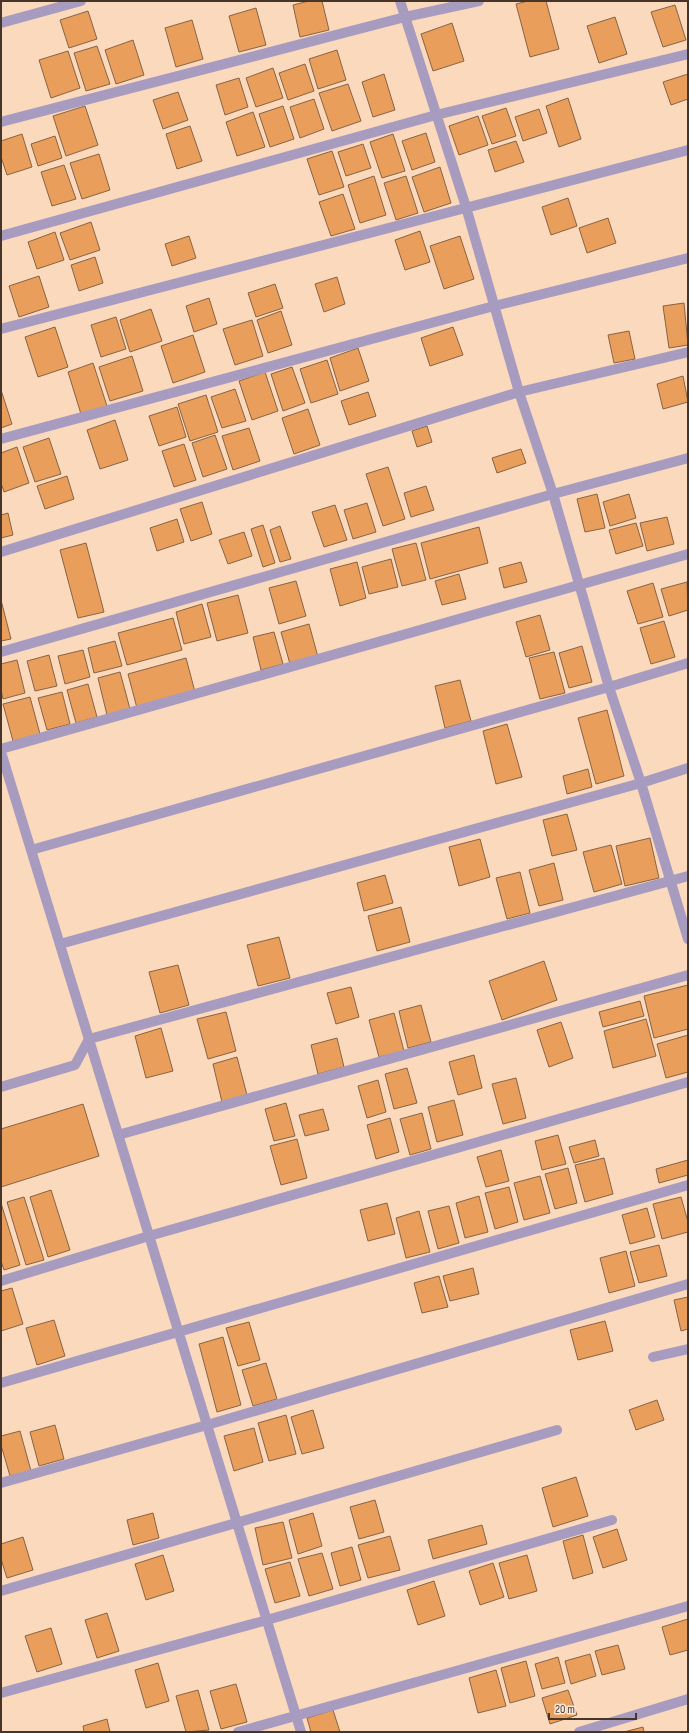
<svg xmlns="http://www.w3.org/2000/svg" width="689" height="1733" font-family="'Sofia Sans Condensed',sans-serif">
	<rect width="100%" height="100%" fill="#fbd9bd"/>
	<path fill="#e99e5b" stroke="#886344" d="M309,1h13l7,29 -29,7 -7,-32z
		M528,1h18l13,48 -29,8 -14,-53z
		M675,5l11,35 -23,7 -12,-35z
		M256,8l10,37 -27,7 -10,-36z
		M88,11l9,28 -28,9 -9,-28z
		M615,17l12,37 -28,9 -12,-37z
		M192,20l11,39 -27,8 -11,-39z
		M452,23l12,38 -31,10 -12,-37z
		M133,40l11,35 -28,9 -11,-34z
		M97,46l13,38 -24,7 -12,-38z
		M337,50l9,30 -28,9 -9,-30z
		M68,51l12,37 -29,10 -12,-38z
		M305,64l9,27 -26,9 -9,-27z
		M273,68l10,30 -27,9 -10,-29z
		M384,74l11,36 -22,7 -11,-35z
		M688,74v25l-17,6 -8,-23z
		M239,78l9,29 -23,8 -9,-30z
		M348,84l13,37 -29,10 -13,-38z
		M178,92l10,28 -25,9 -10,-29z
		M568,98l13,41 -22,8 -13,-41z
		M314,99l10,30 -24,9 -10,-31z
		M85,106l13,39 -32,11 -13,-40z
		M283,106l11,33 -24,8 -11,-33z
		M506,108l10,28 -24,8 -10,-28z
		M539,109l8,24 -24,8 -8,-24z
		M253,112l12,35 -28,9 -11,-34z
		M478,116l10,29 -29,10 -10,-29z
		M190,126l12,35 -25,8 -11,-35z
		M426,133l9,29 -23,8 -10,-29z
		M22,134l10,33 -25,8 -6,-18v-16z
		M393,134l12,37 -23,7 -12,-36z
		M55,136l7,22 -24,8 -7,-22z
		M516,141l8,21 -29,10 -7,-22z
		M363,144l8,24 -25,8 -8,-24z
		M332,151l12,36 -25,8 -12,-36z
		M99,154l11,36 -28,9 -12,-36z
		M64,165l12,34 -24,7 -11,-34z
		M440,167l11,36 -27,9 -12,-35z
		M374,176l12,39 -26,8 -12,-38z
		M406,176l12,37 -22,7 -12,-37z
		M343,194l12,35 -24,7 -12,-34z
		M568,198l9,28 -26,9 -9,-28z
		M608,218l8,25 -29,10 -8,-25z
		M91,222l9,28 -30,10 -10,-27z
		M420,231l10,31 -25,8 -10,-30z
		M55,232l9,28 -27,9 -9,-27z
		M189,236l7,22 -24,8 -7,-22z
		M460,236l14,43 -30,10 -14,-43z
		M95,257l8,26 -24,8 -8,-26z
		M39,276l10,31 -30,10 -10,-31z
		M337,277l8,27 -21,8 -9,-28z
		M275,284l8,24 -27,9 -8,-24z
		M209,298l8,26 -23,8 -8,-26z
		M684,303l4,42 -19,3 -6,-42z
		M151,309l11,32 -32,11 -10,-32z
		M281,311l11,34 -24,8 -11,-33z
		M116,317l10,32 -25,8 -10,-32z
		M252,320l11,36 -28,9 -12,-36z
		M55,327l13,40 -30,10 -13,-40z
		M453,327l10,28 -33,11 -9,-28z
		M629,331l6,28 -21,4 -6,-28z
		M193,335l12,37 -32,11 -12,-37z
		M358,348l11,33 -29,10 -10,-33z
		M132,356l11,35 -33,10 -11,-34z
		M327,360l11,34 -27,9 -11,-34z
		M93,363l14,43 -26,8 -13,-42z
		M292,367l13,36 -22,8 -12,-37z
		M265,372l13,39 -26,9 -13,-39z
		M683,376l5,26 -25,7 -6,-25z
		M235,389l11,32 -24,7 -11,-31z
		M1,390l11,34 -11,4z
		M368,392l8,24 -27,9 -8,-24z
		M206,395l12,37 -28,9 -12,-37z
		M177,407l9,30 -27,9 -10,-30z
		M308,409l12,36 -26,9 -12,-36z
		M115,420l13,40 -28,9 -13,-39z
		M427,426l5,16 -15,5 -5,-16z
		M249,428l11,33 -27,9 -11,-34z
		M215,435l12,34 -24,8 -11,-34z
		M49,438l12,36 -26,8 -12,-35z
		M184,444l12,36 -22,7 -12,-36z
		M17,447l12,36 -25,9 -3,-9v-30z
		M521,449l5,14 -29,10 -5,-15z
		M388,467l17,52 -22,7 -17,-52z
		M67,476l7,23 -29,10 -8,-23z
		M426,486l8,24 -23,7 -7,-24z
		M597,494l8,34 -20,4 -8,-33z
		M629,494l7,24 -26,8 -7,-24z
		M202,502l10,32 -21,7 -11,-32z
		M367,503l9,29 -23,7 -9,-29z
		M335,505l12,35 -23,7 -12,-35z
		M8,513l5,22 -12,3v-23z
		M667,517l7,27 -27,7 -7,-28z
		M177,519l7,23 -27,9 -7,-23z
		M636,523l7,23 -27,8 -7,-24z
		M263,525l12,38 -12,4 -12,-38z
		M280,526l11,33 -11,3 -10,-32z
		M479,527l9,36 -58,16 -9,-36z
		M244,532l8,24 -24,8 -9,-24z
		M86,543l18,69 -26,6 -18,-68z
		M416,543l10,37 -24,6 -10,-37z
		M391,559l7,28 -29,7 -7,-27z
		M357,562l9,36 -26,8 -10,-37z
		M521,562l6,20 -23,6 -5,-20z
		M459,574l7,25 -24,6 -7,-24z
		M296,581l10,35 -27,8 -10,-36z
		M687,582l1,28 -19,6 -8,-27z
		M653,583l10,34 -25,7 -11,-33z
		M238,595l10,38 -31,8 -10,-38z
		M1,600l10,39 -10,2z
		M202,604l9,33 -27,7 -8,-32z
		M540,615l10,35 -24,7 -10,-35z
		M173,618l9,32 -55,15 -9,-32z
		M664,621l11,36 -24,7 -11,-36z
		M309,624l9,33 -28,7 -9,-32z
		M274,632l9,32 -22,6 -8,-33z
		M115,641l7,25 -28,7 -6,-25z
		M582,646l10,36 -23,6 -10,-35z
		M83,650l7,27 -25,7 -7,-28z
		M554,652l11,41 -25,6 -11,-41z
		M49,655l8,31 -22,5 -8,-30z
		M186,658l9,34 -58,16 -9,-34z
		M17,660l8,33 -22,6 -2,-9v-26z
		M120,672l10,37 -23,6 -9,-37z
		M460,680l11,41 -26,7 -10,-42z
		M88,684l9,33 -21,6 -9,-33z
		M62,692l8,32 -23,6 -9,-32z
		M30,697l10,37 -27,7 -10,-37z
		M607,710l17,66 -28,8 -18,-66z
		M507,724l15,53 -26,7 -13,-53z
		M588,769l4,18 -25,7 -4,-18z
		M567,814l10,36 -25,6 -9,-36z
		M650,838l9,40 -34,8 -9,-40z
		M480,839l10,38 -31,9 -10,-39z
		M611,845l11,39 -28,8 -11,-40z
		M554,863l9,37 -24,6 -10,-36z
		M520,872l10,41 -23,6 -11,-41z
		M385,875l8,28 -29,8 -7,-28z
		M401,907l9,35 -33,9 -9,-35z
		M279,937l11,41 -32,8 -11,-41z
		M544,961l13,39 -55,20 -13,-39z
		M178,965l11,40 -29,8 -11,-41z
		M688,985v44l-34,9 -10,-42z
		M351,987l8,30 -23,7 -9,-31z
		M640,1001l4,15 -41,11 -4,-15z
		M421,1005l10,37 -23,6 -9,-37z
		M226,1012l10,39 -28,8 -11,-40z
		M394,1013l10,38 -25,6 -10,-37z
		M646,1019l10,37 -43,12 -9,-37z
		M561,1022l12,36 -24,9 -12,-37z
		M161,1028l12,43 -27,7 -11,-42z
		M688,1035v37l-22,6 -9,-34z
		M337,1038l7,29 -26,7 -7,-29z
		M474,1055l8,33 -24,7 -9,-33z
		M237,1057l10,38 -25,7 -9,-38z
		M407,1068l10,35 -23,6 -9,-35z
		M516,1078l10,40 -23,6 -11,-40z
		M378,1080l8,32 -19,6 -9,-32z
		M454,1100l9,35 -26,7 -9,-35z
		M286,1103l9,33 -21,5 -9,-32z
		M83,1104l16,52 -98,31v-58z
		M323,1109l6,21 -24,6 -6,-21z
		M422,1113l9,36 -21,6 -10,-36z
		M390,1118l9,34 -23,7 -9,-34z
		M558,1135l8,29 -24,6 -7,-29z
		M297,1139l10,39 -26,7 -11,-39z
		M595,1140l4,16 -25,7 -5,-16z
		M501,1150l8,31 -23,6 -9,-30z
		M604,1158l9,36 -28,8 -10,-37z
		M688,1160v15l-29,8 -3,-14z
		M568,1168l9,35 -22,6 -10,-35z
		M540,1176l10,37 -26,7 -10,-37z
		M509,1187l9,35 -23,7 -10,-36z
		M51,1190l19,60 -22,7 -18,-60z
		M479,1196l9,36 -23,6 -9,-35z
		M24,1197l20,63 -18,5 -19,-63z
		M681,1197l7,25v10l-26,7 -9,-35z
		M1,1203l19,62 -16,5 -3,-9z
		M387,1203l8,31 -27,7 -8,-31z
		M449,1206l10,37 -21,6 -10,-38z
		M647,1208l8,29 -25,7 -8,-29z
		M419,1211l11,41 -24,6 -10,-40z
		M659,1245l8,31 -28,7 -9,-31z
		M626,1251l9,35 -26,7 -9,-35z
		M473,1268l6,26 -29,7 -7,-25z
		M439,1276l9,31 -26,6 -8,-30z
		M12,1288l11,36 -22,7v-40z
		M688,1297v32l-7,2 -7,-31z
		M54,1320l11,36 -28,9 -11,-37z
		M605,1321l8,30 -35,9 -8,-30z
		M249,1322l11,38 -22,6 -12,-38z
		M223,1337l18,68 -24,7 -18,-68z
		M266,1363l11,36 -24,7 -11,-36z
		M657,1400l7,20 -28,10 -7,-20z
		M313,1410l11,38 -22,6 -11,-37z
		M286,1415l10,39 -27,7 -11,-38z
		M55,1425l9,34 -25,7 -9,-34z
		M254,1428l9,34 -29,9 -10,-35z
		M20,1431l11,40 -21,5 -9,-31v-9z
		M576,1477l12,39 -35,11 -11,-39z
		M375,1500l9,32 -25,7 -9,-32z
		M153,1513l6,25 -26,7 -6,-25z
		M313,1513l9,33 -24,8 -9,-34z
		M283,1522l9,36 -29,7 -8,-37z
		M482,1525l5,19 -54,15 -5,-19z
		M617,1529l10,31 -24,8 -10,-31z
		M583,1535l10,38 -20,6 -10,-38z
		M390,1536l10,34 -32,8 -10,-33z
		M23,1537l10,33 -26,8 -6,-19v-15z
		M352,1547l9,33 -21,6 -9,-33z
		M322,1553l11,36 -24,7 -11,-37z
		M163,1555l11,36 -28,9 -11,-36z
		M527,1555l10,36 -28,8 -10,-36z
		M290,1562l10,34 -25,7 -10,-34z
		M493,1563l11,34 -24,8 -11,-34z
		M434,1581l11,35 -27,9 -11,-35z
		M107,1613l12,38 -22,7 -12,-38z
		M688,1619v31l-18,5 -8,-28z
		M51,1628l11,36 -25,8 -12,-36z
		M618,1645l7,24 -23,6 -7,-24z
		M590,1654l6,22 -25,8 -6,-23z
		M558,1657l7,26 -23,6 -7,-25z
		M526,1661l9,35 -25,7 -9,-35z
		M158,1663l11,38 -23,7 -11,-38z
		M496,1670l10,36 -28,7 -9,-35z
		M236,1684l11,38 -26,7 -11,-38z
		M198,1690l11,40 -23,2 -10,-36z
		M568,1690l9,25 -27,9 -8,-26z
		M333,1710l7,22h-29l-4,-14z
		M107,1719l3,13h-26l-1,-6z
		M643,1727l1,5h-20z"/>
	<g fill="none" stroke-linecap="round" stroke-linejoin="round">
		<path stroke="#a89bc0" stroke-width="10" d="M400,1l66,206 53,185 34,102 56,193 32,96 47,156
			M1,23l80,-22
			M1,122l404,-105 74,-16
			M1,236l435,-121 252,-61
			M1,329l687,-179
			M1,439l493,-133 194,-48
			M1,552l518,-160 169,-40
			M1,652l552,-158 135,-36
			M1,749l687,-195
			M1,752l300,980
			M31,850l578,-163 79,-24
			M60,944l581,-161 47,-15
			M1,1087l74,-22 14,-26 599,-163
			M118,1135l570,-160
			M1,1281l148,-45 539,-154
			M653,1357l35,-8
			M1,1383l687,-198
			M1,1483l206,-58 481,-141
			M1,1591l556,-161
			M1,1693l266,-73 345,-100
			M238,1732l450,-126
			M579,1732l109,-33"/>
	</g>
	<rect width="689" height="1733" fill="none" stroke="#463528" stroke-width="4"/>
	<path d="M549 1713v6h87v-6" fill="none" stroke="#463528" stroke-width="2"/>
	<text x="555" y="1713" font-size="12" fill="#463528" stroke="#fbeadc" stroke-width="3" paint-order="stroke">20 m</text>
</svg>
